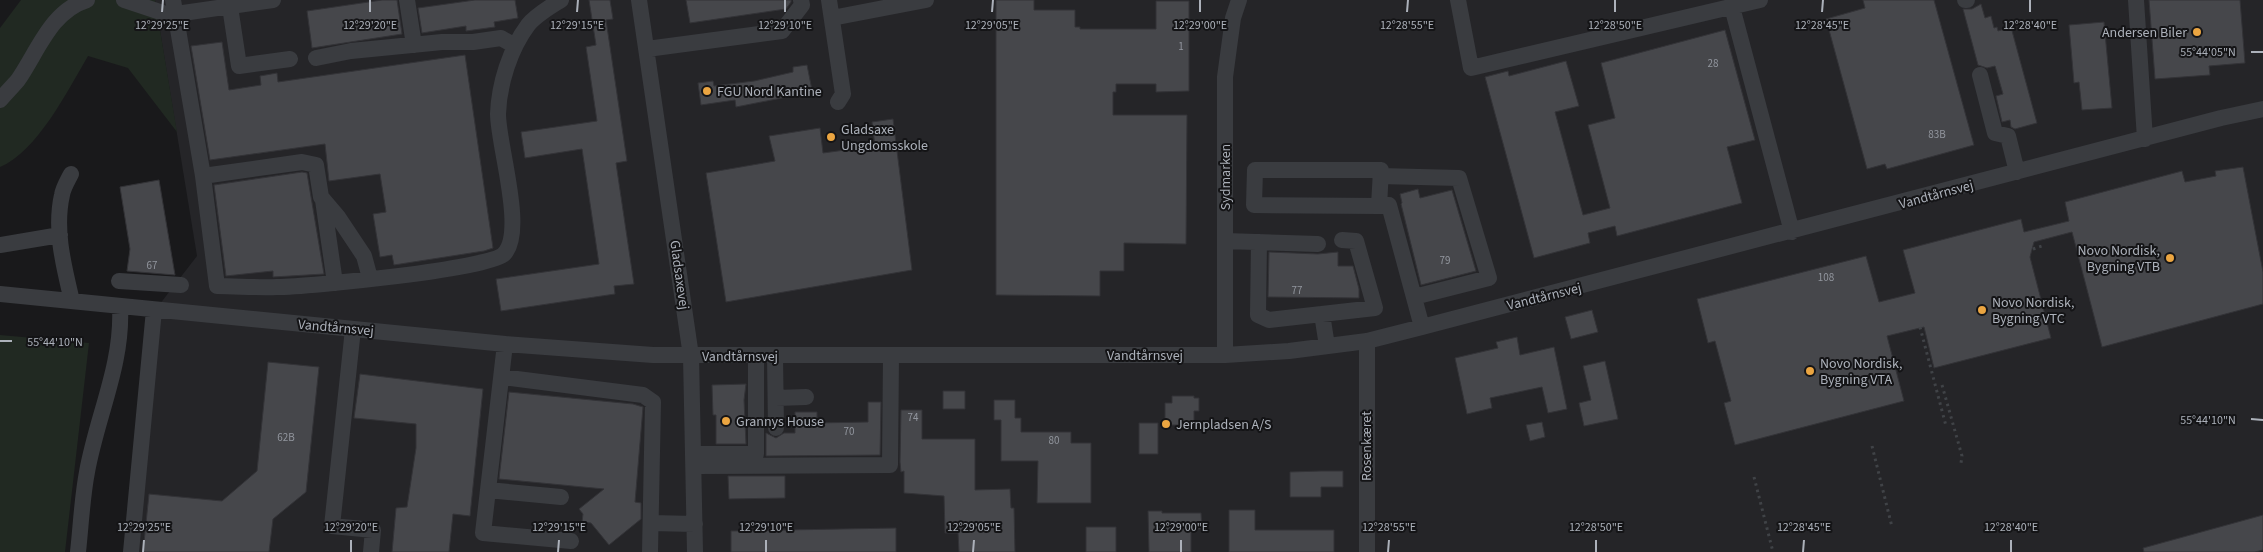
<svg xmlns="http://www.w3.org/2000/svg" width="2263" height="552" font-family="'Source Sans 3',sans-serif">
	<rect width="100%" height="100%" fill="#19191b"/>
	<path fill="#252528" d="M155,0h2108v552h-2138l24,-234 48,-62z"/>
	<path fill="#212922" d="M21,0h134l22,132 -49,-64 -40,-12c-20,34 -51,96 -88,111v-139z
		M0,335l89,8 -24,209h-65z"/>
	<path fill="#46474b" stroke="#333337" d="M382,0h15l5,34 -90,14 -5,-37z
		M475,0h40l3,18 -24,4 1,5 -29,4v-5l-44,7 -4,-25z
		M589,0h21l3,19 -7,1 21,141 -11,2 18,121 -20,2 1,8 -114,17 -5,-32 103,-15 -17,-115 -57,9 -4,-26 76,-11 -11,-74 10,-2z
		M686,0h105v2l-5,7 -96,14z
		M996,0h38v10h41v17h5v2h76v-28h33v90l-33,1v-8h-40v8h-3v23h74l-1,129 -62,-1v28h-24v25l-104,-1z
		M1863,0h71l40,145 -87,24 -2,-5 -18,5 -41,-150 39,-11z
		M2149,0h91l5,63 -36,3 1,9 -55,4z
		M1981,4l4,14 6,-2 3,12 3,-1 1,4 13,-4 26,96 -22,6 -4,-2 -1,-7 -8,2 -6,-26 7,-2 -8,-28 -8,2 -9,-3 -15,-56h9z
		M2104,22l8,86 -30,2 -3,-28 -5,1 -5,-58z
		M1725,30l30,110 -28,7 15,56 -125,33 -2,-10 -27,7 2,10 -56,15 -49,-181 23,-6 1,5 57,-15 13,45 -24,6 28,103 27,-7 -22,-83 27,-7 -14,-55z
		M222,42l7,48 32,-5 -1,-9 17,-3 1,9 187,-27 28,193 -9,3 -90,14 -2,-10 -12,2 -7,-43 13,-2 -6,-38 -51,7 -4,-37 -115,16 -19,-114z
		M807,65l6,30 -16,2v-2l-61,12 -1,-7 -34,5 -3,-22 15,-2 1,5 40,-5 39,-9v-5z
		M893,119l19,151 -186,32 -20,-129 69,-12 -6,-25 51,-8 3,25 52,-7 -3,-24z
		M2243,167l20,105v32l-161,43 -30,-115 -38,10 -4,15 21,81 -117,30 -10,-41 -37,9 17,65 -169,44 -11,-42 7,-2 -16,-60 -7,2 -11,-44 169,-43 13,46 36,-9 -12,-43 118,-31 3,13 45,-11 -4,-19 117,-31 3,11 31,-6 -1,-5z
		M302,172l5,1 17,101 -51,3v-6l-47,5 -12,-91z
		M159,180l16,95 -48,-4 3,-22 -10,-62z
		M1418,189l2,9 32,-8 24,81 -55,14 -20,-81 1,-1 -2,-9z
		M1269,252l49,2 20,-2v14h15l6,23v9l-91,-1z
		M1592,310l6,22 -27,7 -6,-22z
		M1517,337l3,18 34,-8 13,62 -19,4 -6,-26 -52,11 2,10 -25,6 -12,-56 43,-10 -2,-6z
		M1605,361l13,58 -34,7 -5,-23 12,-3 -8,-34z
		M268,362l51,5 -13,125 -33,27 -4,33h-126l6,-58 73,7 35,-30z
		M360,374l123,15 -13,127 -17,-2 -4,38h-57l4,-44 11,-1 9,-59v-24l-62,-6z
		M746,384l-2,16 2,44h-30v-29h-3l-1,-30z
		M943,391h22v18h-22z
		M509,392l124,12 10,3 -8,95 6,1v16l-32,26 -18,-22 -9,-1 1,-8 -4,-5 25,-20 -105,-10z
		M1172,396h22v2h5v13h-5v14h-29v-22h7z
		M994,400h21v18h6v14h50v11h20v60h-54l1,-42h-37v-41h-7z
		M868,402h13l-1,53 -114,1v-23l10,5 8,-5h11v-21h22v11l51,-1z
		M901,410h21v29h53v51l35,-1 1,19h3l1,44h-56l-1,-19h-13l-1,-37 -40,-3v-22l-3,1 -1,-10z
		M1542,422l3,15 -15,4 -4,-16z
		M1139,423h19v31h-19z
		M1321,471h22v16h-22v10h-31v-25z
		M728,476h57v22l-56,1z
		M1229,510h26v20h79v22h-105z
		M1148,511h14v2h39l1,16h-11v23h-42z
		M2263,515v35l-8,2h-111l-1,-4z
		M1086,527h30v25h-30z
		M896,528v24h-165v-21z"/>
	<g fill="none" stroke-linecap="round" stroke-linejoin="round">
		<path stroke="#404347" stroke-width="3" stroke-dasharray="2.5 4" stroke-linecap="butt" d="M2033,249l9,-3
			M1920,327l26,99
			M1942,385l20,71 -1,7
			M1872,446l20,81
			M1754,477l19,75"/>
		<path stroke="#3a3c40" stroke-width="16" d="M124,0l45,15 104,-15
			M173,0l30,176 14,110c20,0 40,2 60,1 31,0 213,-18 227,-33 22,-22 -6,-109 -6,-140 1,-30 12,-65 30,-89 8,-10 22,-18 33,-25
			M229,0l10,66 51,-7
			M407,0l7,45
			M639,0l52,356 4,196
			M829,0l14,94 -5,8
			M1458,0l13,68 289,-68
			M1965,0h2
			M2136,0l9,139
			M1732,7l60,225
			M832,18l94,-18
			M647,49l135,-18 20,-26 -1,-5
			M316,58l35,-7 91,-9h31l28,-4 14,8
			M1980,75l15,58 13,3 9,36
			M0,100c6,-7 12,-13 18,-20 20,-29 33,-69 69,-80
			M71,174c-3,6 -8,14 -9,21 -8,35 2,72 10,106
			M203,176l99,-14 14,3 5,32 17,20 26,39 6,22
			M1380,176l79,2 30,100 -75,19
			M323,200l12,83
			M1379,206l2,-36h-126l-1,35 125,1 10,-1 33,122
			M1225,241l93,3
			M1259,242l-1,73 11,5 106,-12 -19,-67 -14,-1
			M0,245l60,-10
			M119,281l62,4
			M0,294l505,50 148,11h572l64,-4 78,-10 55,-14 799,-209 42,-9
			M1322,314l5,32
			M353,329l-21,197 41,4 -2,22
			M1367,341v211
			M505,344l-22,189 88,8
			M1225,355v-278l8,-59 6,-18
			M775,356l1,72
			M502,377l141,18 10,7 -3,150
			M776,398l30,-1
			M693,454h63v-98
			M694,466l196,-1 1,-109
			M488,490l73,7
			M651,523l44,1
			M78,552c3,-27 4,-54 9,-80 10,-56 36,-108 33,-165
			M131,552l23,-242"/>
	</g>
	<path fill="none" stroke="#acb1ba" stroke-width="2" d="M162,12l1,-12M370,12v-12M577,12l1,-12M785,12v-12M992,12l1,-12M1200,12v-12M1407,12l1,-12M1615,12v-12M1822,12l1,-12M2030,12v-12M2251,52h12M0,341h12M2251,419l12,1M143,552l1,-12M351,552v-12M558,552l1,-12M766,552v-12M973,552l1,-12M1181,552v-12M1388,552l1,-12M1596,552v-12M1803,552l1,-12M2011,552v-12"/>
	<g fill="#eba541" stroke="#141416" stroke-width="2">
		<circle cx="2197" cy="32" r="5"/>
		<circle cx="707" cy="91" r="5"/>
		<circle cx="831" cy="137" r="5"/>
		<circle cx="2170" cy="258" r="5"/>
		<circle cx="1982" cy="310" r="5"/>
		<circle cx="1810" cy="371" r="5"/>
		<circle cx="726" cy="421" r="5"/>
		<circle cx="1166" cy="424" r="5"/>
	</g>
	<g text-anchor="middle" stroke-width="4" stroke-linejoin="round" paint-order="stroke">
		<g font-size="11" fill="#92969e">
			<text x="1181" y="50">1</text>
			<text x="1713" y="67">28</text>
			<text x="1937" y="138">83B</text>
			<text x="1445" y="264">79</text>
			<text x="152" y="269">67</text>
			<text x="1826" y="281">108</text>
			<text x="1297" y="294">77</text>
			<text x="913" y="421">74</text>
			<text x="849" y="435">70</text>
			<text x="286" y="441">62B</text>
			<text x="1054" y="444">80</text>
		</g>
		<g font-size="14" fill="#acb1ba" stroke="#141416" text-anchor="start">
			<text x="2187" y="37" text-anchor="end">Andersen Biler</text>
			<text x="717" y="96">FGU Nord Kantine</text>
			<text x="841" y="134">Gladsaxe<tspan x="841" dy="16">Ungdomsskole</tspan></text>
			<text x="2160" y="255" text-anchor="end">Novo Nordisk,<tspan x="2160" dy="16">Bygning VTB</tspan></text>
			<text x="1992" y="307">Novo Nordisk,<tspan x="1992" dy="16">Bygning VTC</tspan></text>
			<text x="1820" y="368">Novo Nordisk,<tspan x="1820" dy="16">Bygning VTA</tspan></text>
			<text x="736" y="426">Grannys House</text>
			<text x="1176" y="429">Jernpladsen A/S</text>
		</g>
		<g font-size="14" fill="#acb1ba" stroke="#141416">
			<text transform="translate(1225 177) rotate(-90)" y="5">Sydmarken</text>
			<text transform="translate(1936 194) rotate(-15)" y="5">Vandtårnsvej</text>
			<text transform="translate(680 275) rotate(82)" y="5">Gladsaxevej</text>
			<text transform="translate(1544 296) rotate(-14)" y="5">Vandtårnsvej</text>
			<text transform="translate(336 327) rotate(5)" y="5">Vandtårnsvej</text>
			<text x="1145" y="360">Vandtårnsvej</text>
			<text x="740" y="361">Vandtårnsvej</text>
			<text transform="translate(1366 446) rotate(-90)" y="5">Rosenkæret</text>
		</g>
	</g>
	<g font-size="12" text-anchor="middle" fill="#acb1ba" stroke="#141416" stroke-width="4" stroke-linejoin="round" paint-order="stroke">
		<text x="162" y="29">12°29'25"E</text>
		<text x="370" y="29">12°29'20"E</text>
		<text x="577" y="29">12°29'15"E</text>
		<text x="785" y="29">12°29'10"E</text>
		<text x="992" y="29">12°29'05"E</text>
		<text x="1200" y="29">12°29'00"E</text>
		<text x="1407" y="29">12°28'55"E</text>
		<text x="1615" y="29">12°28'50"E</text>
		<text x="1822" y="29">12°28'45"E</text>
		<text x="2030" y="29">12°28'40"E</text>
		<text x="2208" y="56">55°44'05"N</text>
		<text x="55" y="346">55°44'10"N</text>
		<text x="2208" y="424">55°44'10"N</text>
		<text x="144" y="531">12°29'25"E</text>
		<text x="351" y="531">12°29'20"E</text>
		<text x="559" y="531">12°29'15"E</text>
		<text x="766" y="531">12°29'10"E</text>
		<text x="974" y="531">12°29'05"E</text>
		<text x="1181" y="531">12°29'00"E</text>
		<text x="1389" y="531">12°28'55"E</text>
		<text x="1596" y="531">12°28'50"E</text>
		<text x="1804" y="531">12°28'45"E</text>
		<text x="2011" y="531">12°28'40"E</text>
	</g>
</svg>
